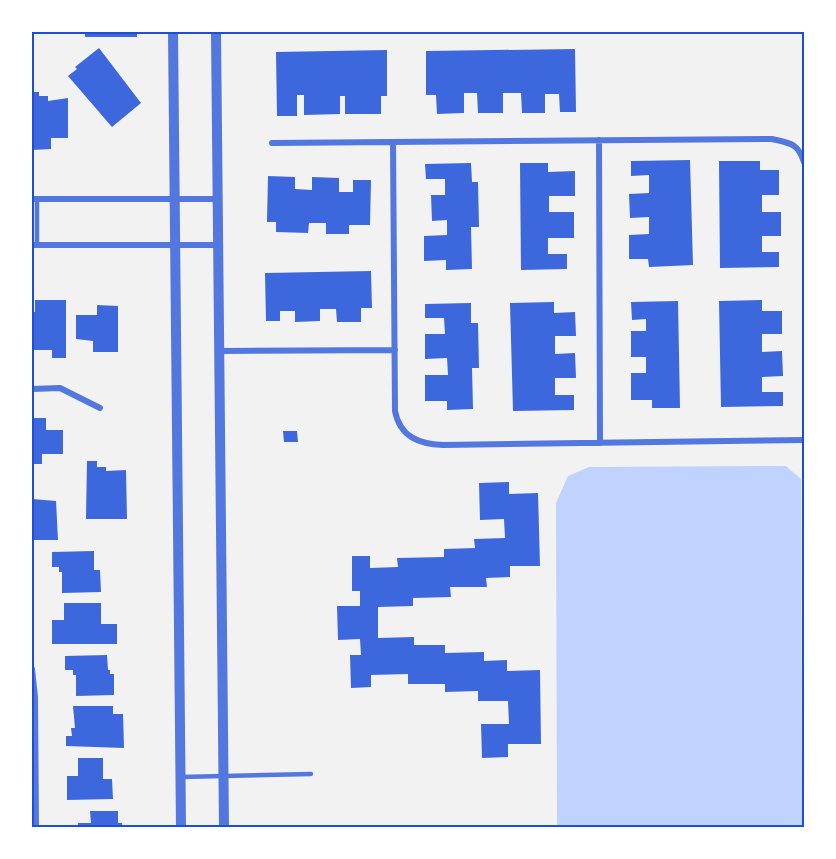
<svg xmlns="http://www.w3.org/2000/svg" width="836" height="859" font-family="Georgia,serif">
	<rect width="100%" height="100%" fill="#f2f2f2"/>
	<path fill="#bfd3fe" d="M786,466l15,13 1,348h-245l-1,-324 12,-27 21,-9z"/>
	<path fill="#3d67dc" d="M85,32h52v5h-52z
		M99,48l42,55 -29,24 -44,-51 9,-7 -2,-2z
		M575,49l1,63h-16l-1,-18h-14v19h-23l-1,-20h-18v20h-25l-1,-20h-13v20l-27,1 -1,-19h-10v-44z
		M387,50v46h-6v18h-36v-18h-5v18l-36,1v-20h-7v21h-20l-1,-64z
		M32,92h7v4h9v5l20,-3v40h-17v11l-19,1z
		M690,160l3,105 -44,2 -1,-8h-19v-24l20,-1v-17l-19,1 -1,-24 20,-1v-18l-18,1v-15z
		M719,161h41v9h19v25h-17v17h19v24h-19v16h17v15l-59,1z
		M471,163l1,19h6l1,45h-8l1,42 -26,1v-10l-22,1v-25l23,-1v-15l-15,1 -1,-26h14v-16h-19l-1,-15z
		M520,163h28v9l27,-1v25h-26v16h25v26h-26v16h19v15l-46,1z
		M268,176l27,1v12l17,1v-13l27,1v14h14v-12h18l-1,45h-21v9h-23v-11h-17l-1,10 -32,-1v-10h-9z
		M371,271l1,37h-11v14h-24l-1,-13h-16v12l-25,1v-11h-15v10h-14l-1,-48z
		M35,300h31v58h-14v-8h-20v-38h3z
		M762,300v11h20v23h-20v18l20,-1 1,25 -21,1v15h21v14l-62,1 -2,-106z
		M678,301l2,107h-28v-8h-21v-27h15v-16h-15v-26h15v-12l-14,1 -1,-18z
		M554,302v11l21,-1 1,24h-21v18l20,-1 1,25h-21v17h19v15l-61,1 -3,-108z
		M471,303v20h7l1,45h-7l1,41 -26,1v-9h-22v-26h23l-1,-17 -22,1v-25h20l-1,-16h-19v-14z
		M97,305l21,1v46h-25v-11l-17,-2v-24h21z
		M32,418h14v12h17v24h-21v10h-10z
		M283,431h14l1,11h-14z
		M87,461h10v6h9v4l20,-1 1,49h-41z
		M509,482v12l29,-1 2,73h-30v11l-24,1 1,9h-37l1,10 -38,1v8l-35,1v31l36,-1v8h31v8l39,-1v9l23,-1v11l33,-1 1,74h-33v13l-26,1 -1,-34h28l-1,-23h-30v-10l-33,1v-8h-37v-10l-37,1v12l-20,1 -1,-33h11l-1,-16 -22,1 -1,-34h23v-15h-8v-35h18v12l28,-1 -1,-9 47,-1v-8l31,-1 -1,-9 31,-1 -1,-19 -24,1 -1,-37z
		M32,499l24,2 2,39h-26z
		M94,551v19h6l1,22 -39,1v-21h-3v-5h-7v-15z
		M64,603h37v21h16v20h-65v-24h12z
		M107,655l1,15h2v4h4v21l-38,1v-21h-3v-5h-8v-14z
		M73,706h40v8h10l1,34 -58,-2v-10h6l-1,-8h4z
		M78,758h25v21h9l1,20 -46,1v-24h11z
		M90,811h28v12h4v5h-44v-5h13z"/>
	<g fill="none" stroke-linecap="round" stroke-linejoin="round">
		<path stroke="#5277de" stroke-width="4.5" d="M37,199v46
			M181,777l130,-3"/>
		<path stroke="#5277de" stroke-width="6" d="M599,140l1,303
			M393,142l2,269c5,26 24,33 48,34l361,-5
			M272,143l500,-4c18,4 26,4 32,23
			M32,199h186
			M32,245h186
			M219,351l176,-1
			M32,389l28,-1 40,20
			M32,669l3,28 1,131"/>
		<path stroke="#5277de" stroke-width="10" d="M173,32l8,796
			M216,32l8,796"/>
	</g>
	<rect width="836" height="859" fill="none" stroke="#ffffff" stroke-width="66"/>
	<rect x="33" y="33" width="770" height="793" fill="none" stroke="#1d4ed8" stroke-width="2"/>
</svg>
